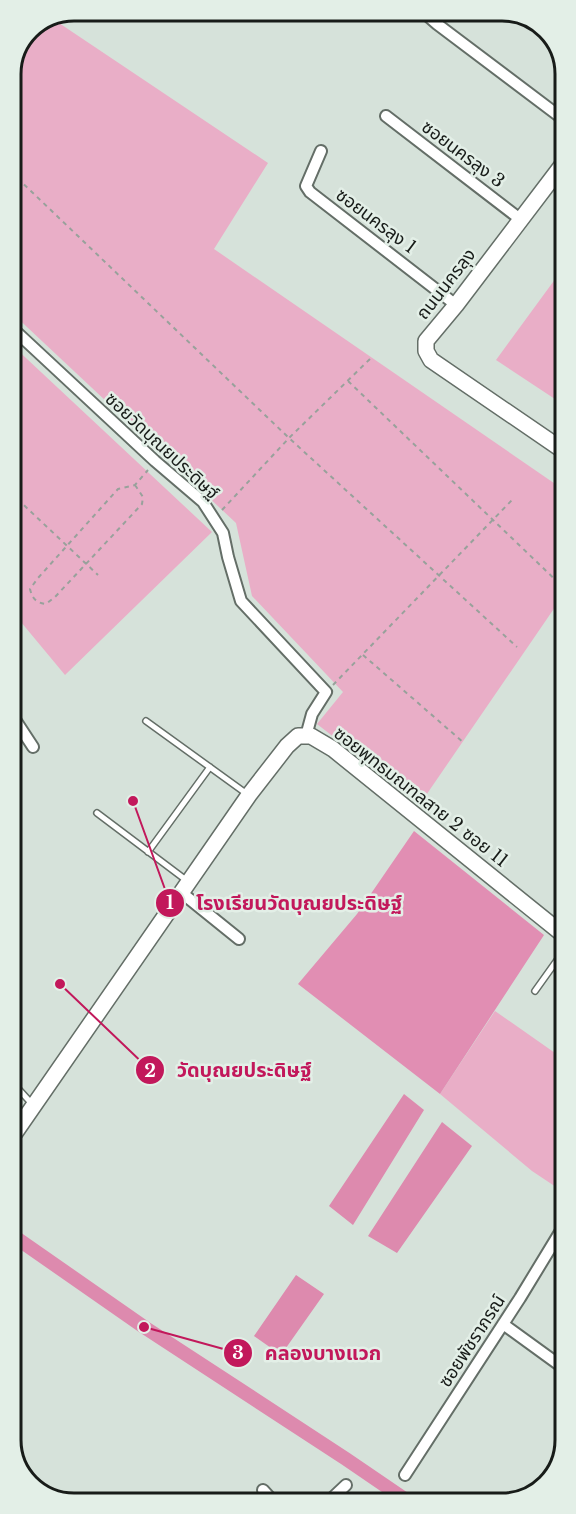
<svg xmlns="http://www.w3.org/2000/svg" width="576" height="1514" font-family="'Libre Baskerville','Noto Sans Thai',serif">
	<rect width="100%" height="100%" fill="#d6e2da"/>
	<path fill="#e9aec7" d="M53,19l215,144 -54,86 350,241v104l-144,210 -103,-80 26,-32 -91,-96 -16,-73 -225,-211v-241l18,-42z
		M564,267v138l-68,-45z
		M11,344l201,188 -147,143 -54,-65z
		M495,1011l70,49v133l-33,-22 -92,-77z"/>
	<path fill="#e18eb3" d="M414,831l130,104 -104,159 -142,-110 59,-70z"/>
	<path fill="#dd8aae" d="M404,1094l20,16 -71,115 -24,-19z
		M442,1122l30,24 -75,107 -29,-17z
		M296,1275l28,19 -43,61 -27,-19z"/>
	<g fill="none" stroke-linecap="round" stroke-linejoin="round">
		<path stroke="#dd8aae" stroke-width="14" d="M12,1235l132,92 202,132 63,43"/>
		<defs>
			<path id="lane" d="M146,721l101,73
				M97,813l89,67
				M148,852l62,-85
				M535,991l30,-42
				M12,1082l21,23"/>
			<path id="street" d="M431,11l-2,6 8,7 126,95
				M386,116l134,103
				M321,151l-15,35 4,6 146,113
				M11,327l144,134 48,41 20,31 5,24 13,44 85,91 -14,22 -6,22
				M12,715l21,32
				M182,893l57,46
				M503,1324l62,45
				M405,1475l115,-177 45,-74
				M263,1490l11,12
				M328,1502l18,-17"/>
			<path id="secondary" d="M563,164l-107,141 -30,36v10l5,9 133,91
				M12,1137l237,-342 38,-49 11,-10h13l22,13 232,187"/>
		</defs>
		<use href="#lane" stroke="#646e67" stroke-width="8"/>
		<use href="#street" stroke="#646e67" stroke-width="14"/>
		<use href="#secondary" stroke="#646e67" stroke-width="18"/>
		<path stroke="#98a19b" stroke-width="2" stroke-dasharray="4.5 4.5" stroke-linecap="butt" d="M11,172l278,266 228,209
			M348,381l216,207
			M135,485l8,12 -1,7 -87,93 -9,7c-10,-1 -14,-6 -16,-15l8,-11 80,-89 17,-4 13,-15
			M11,493l87,82
			M222,510l67,-72 84,-82
			M363,655l101,88
			M333,685l180,-186"/>
		<use href="#lane" stroke="#fff" stroke-width="5"/>
		<use href="#street" stroke="#fff" stroke-width="10"/>
		<use href="#secondary" stroke="#fff" stroke-width="15"/>
	</g>
	<g text-anchor="middle" stroke-width="5" stroke-linejoin="round" paint-order="stroke">
		<g font-size="18" fill="#181c19" stroke="#e3efe7">
			<text transform="translate(463 154) rotate(37)" y="6">ซอยนครลุง 3</text>
			<text transform="translate(376 221) rotate(37)" y="6">ซอยนครลุง 1</text>
			<text transform="translate(446 284) rotate(-52)" y="6">ถนนนครลุง</text>
			<text transform="translate(162 446) rotate(43)" y="6">ซอยวัดบุณยประดิษฐ์</text>
			<text transform="translate(421 797) rotate(38)" y="6">ซอยพุทธมณฑลสาย 2 ซอย 11</text>
			<text transform="translate(472 1341) rotate(-57)" y="6">ซอยพัชราภรณ์</text>
		</g>
	</g>
	<path d="M0 0H576V1514H0ZM74 21H502A53 53 0 0 1 555 74V1440A53 53 0 0 1 502 1493H74A53 53 0 0 1 21 1440V74A53 53 0 0 1 74 21Z" fill="#e3efe7" fill-rule="evenodd"/>
	<path fill="none" stroke="#181c19" stroke-width="3" d="M74 21H502A53 53 0 0 1 555 74V1440A53 53 0 0 1 502 1493H74A53 53 0 0 1 21 1440V74A53 53 0 0 1 74 21Z"/>
	<path fill="none" stroke="#c2185b" stroke-width="2" d="M133 801L170 903M60 984L150 1070M144 1327L238 1353"/>
	<g fill="#c2185b" stroke="#e3efe7" stroke-width="2">
		<circle cx="133" cy="801" r="6"/>
		<circle cx="60" cy="984" r="6"/>
		<circle cx="144" cy="1327" r="6"/>
		<circle cx="170" cy="903" r="15"/>
		<circle cx="150" cy="1070" r="15"/>
		<circle cx="238" cy="1353" r="15"/>
	</g>
	<g font-size="18" text-anchor="middle" font-weight="bold" fill="#fff">
		<text x="170" y="909">1</text>
		<text x="150" y="1077">2</text>
		<text x="238" y="1359">3</text>
	</g>
	<g font-size="20" text-anchor="middle" font-weight="bold" fill="#c2185b" stroke="#e3efe7" stroke-width="5" stroke-linejoin="round" paint-order="stroke">
		<text x="299" y="910">โรงเรียนวัดบุณยประดิษฐ์</text>
		<text x="244" y="1077">วัดบุณยประดิษฐ์</text>
		<text x="323" y="1360">คลองบางแวก</text>
	</g>
</svg>
